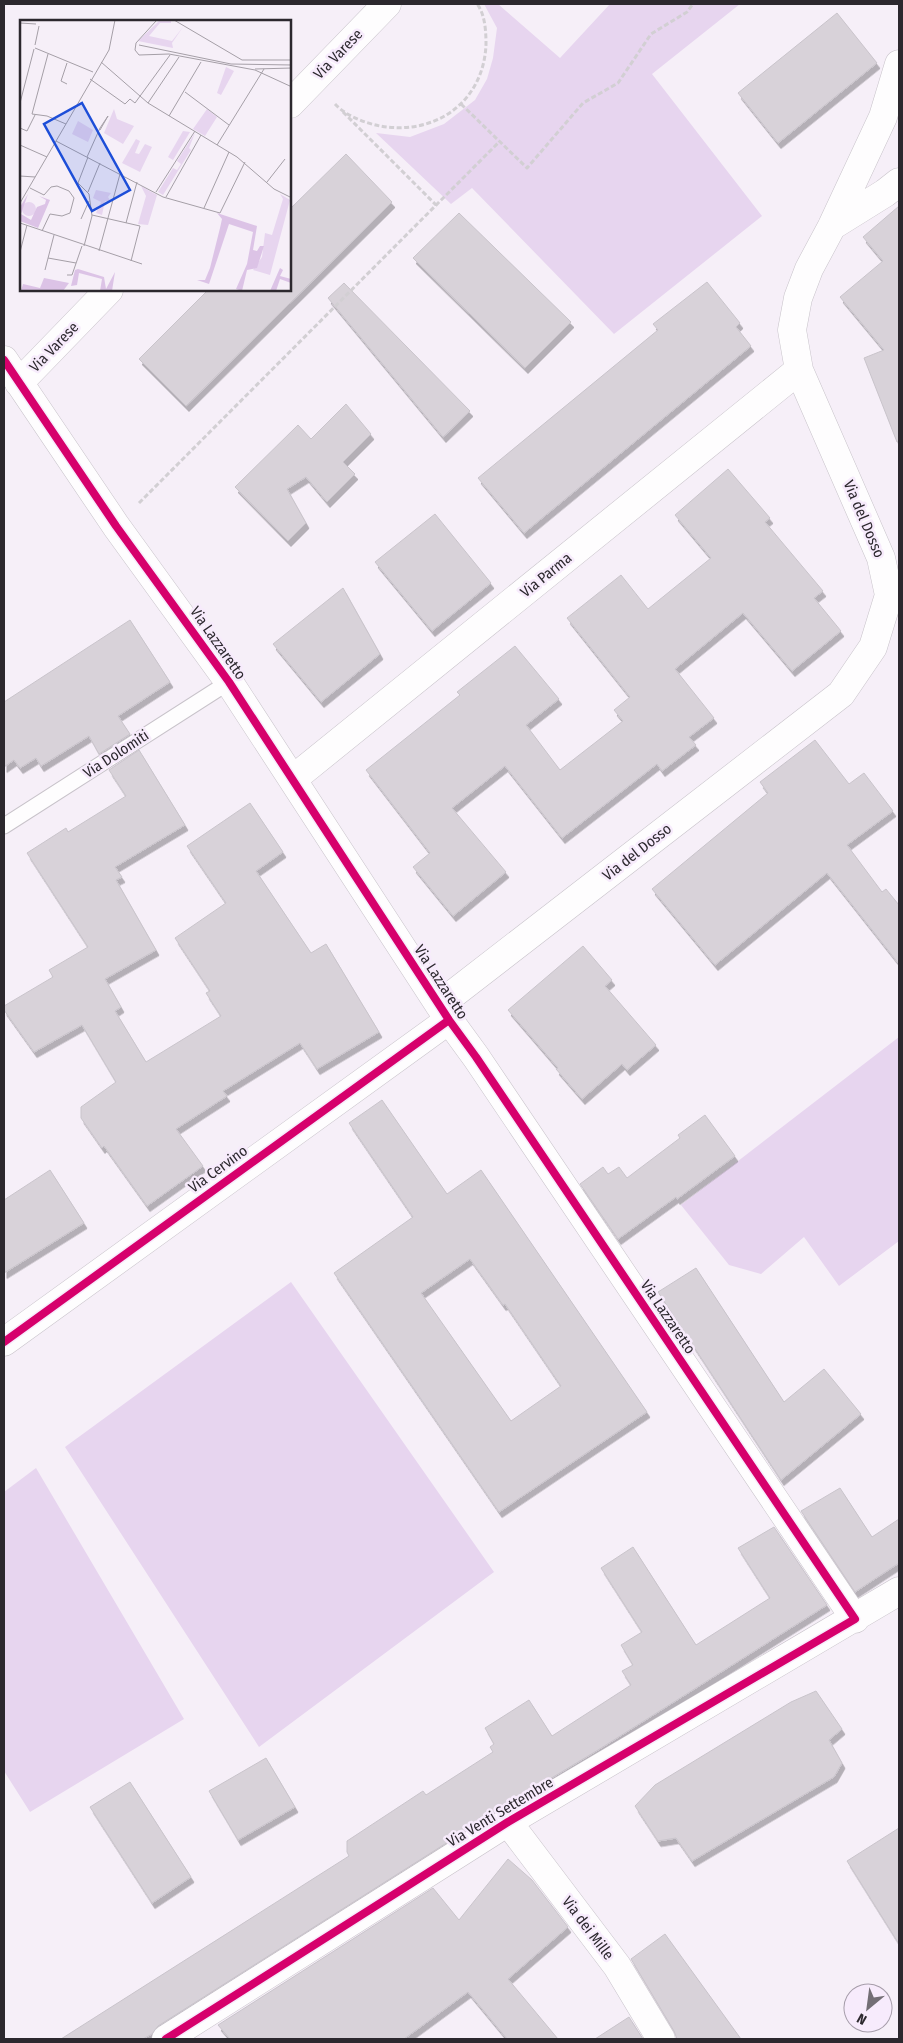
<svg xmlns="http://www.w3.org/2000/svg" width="903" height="2043" font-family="'Fira Sans Condensed',sans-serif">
	<defs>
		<filter id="shadow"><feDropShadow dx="3" dy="5.5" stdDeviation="0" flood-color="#0004"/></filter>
	</defs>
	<rect width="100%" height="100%" fill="#f6eff8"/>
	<path fill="#e7d5ef" d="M484,4h14l62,54 50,-54h130l-88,70 110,142 -148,118 -142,-146 -21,16 -75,-71 34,4 34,-13 31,-24 12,-21 6,-21 4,-30z
		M899,1037v204l-60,45 -35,-49 -43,37 -32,-9 -48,-60z
		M291,1282l203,290 -235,175 -194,-300z
		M36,1468l148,251 -154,93 -26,-41v-279z"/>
	<path fill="#d8d2d9" stroke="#c9c4cb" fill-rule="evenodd" filter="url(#shadow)" d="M837,13l40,50 -99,80 -40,-50z
		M346,154l46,48 -206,204 -47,-47 69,-69h82v-81z
		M899,206v236h-2l-33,-84 20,-8 -44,-53 43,-36 -20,-24z
		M459,213l112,109 -46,46 -112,-110z
		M707,282l33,41 -4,4 15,19 -227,187 -46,-55 180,-148 -5,-6z
		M344,283l126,128 -27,26 -115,-139z
		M346,404l25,30 -28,28 12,12 -28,28 -21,-25 -19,12 19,34 -18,18 -53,-54 63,-62 13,14z
		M728,469l42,49 -5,4 58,69 -9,7 27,33 -49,40 -49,-58 -68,56 39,49 -25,19 7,8 -34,26 -5,-7 -95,74 -57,-72 -53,42 54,64 -53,44 -40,-49 17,-14 -64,-83 94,-75 -3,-3 58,-46 44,53 -33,26 34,45 63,-49 -9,-11 16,-13 -63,-79 54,-43 27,34 63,-51 -36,-43z
		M435,514l56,69 -59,48 -57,-69z
		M343,588l37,66 -59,48 -48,-58z
		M130,620l40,62 -52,34 12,18 -31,20 -10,-18 -48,30 -5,-8 -16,10 -6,-8 -10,7v-65z
		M815,740l34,44 15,-11 29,38 -46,34 35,47 4,-3 13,16v59l-72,-91 -112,92 -63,-76 116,-96 -8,-11z
		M139,750l46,75 -70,42 7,10 -6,3 40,70 -51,29 16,28 -6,4 31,51 75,-46 -15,-23 4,-2 -35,-53 51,-35 -39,-57 63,-43 33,49 -27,19 55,82 15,-9 53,88 -62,37 -17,-26 -77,48 4,5 -51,33 27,37 -56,40 -43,-60 -2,2 -21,-30v-11l35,-25 -34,-57 -48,27 -30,-42v-4l49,-29 -4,-7 39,-23 -61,-94 39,-25 2,4 58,-36 -17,-26z
		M583,946l29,34 -7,6 51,59 -29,25 -5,-6 -40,35 -26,-30 2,-1 -50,-58z
		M382,1100l65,94 34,-24 166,242 -148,100 -165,-239 79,-56 -64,-94zM470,1259l33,46 2,-1 56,82 -50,35 -90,-128z
		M705,1115l30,41 -58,43 -1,-2 -58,42 -38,-55 23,-17 5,7 11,-7 8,11 53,-40 -2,-3z
		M50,1170l34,53 -80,50v-73z
		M696,1268l88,134 40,-33 37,45 -80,66 -123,-188z
		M840,1488l32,49 27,-18v44l-44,29 -54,-81z
		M774,1527l53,78 -229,145 -98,59 -342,217 -6,8 -9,5h-82l288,-183 -2,-4v-11l76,-50 3,4 67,-43 -3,-5 4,-3 -9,-16 44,-28 23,36 79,-51 -9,-14 11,-6 -12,-20 21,-13 -41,-64 32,-21 63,98 74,-47 -32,-50z
		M816,1691l26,38 -13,11 13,23 -8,14 -142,84 -16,-23 -18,3 -23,-35 20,-21 136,-83z
		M266,1758l29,49 -57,33 -29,-49z
		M130,1782l61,95 -39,26 -62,-96z
		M899,1828v116l-52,-83z
		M508,1859l24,21 36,47 -60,52 50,60h-51l-39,-47 -64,47h-174l-12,-14 215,-137 26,32z
		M665,1934l76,105h-64l-3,-8 -43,-72z
		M629,2017l14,22h-48z"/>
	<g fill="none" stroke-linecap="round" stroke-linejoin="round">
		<defs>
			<path id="service" d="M4,826l225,-144"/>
			<path id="minor" d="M290,104l97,-100
				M832,226l53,-33 14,-11
				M4,360l112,166 113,156 220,338 27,37 379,562
				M19,383l90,-93
				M293,779l506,-409
				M439,1005l402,-311 32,-47 16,-52 -8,-37 -82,-188 -7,-40 6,-32 11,-29 23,-43 51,-109 16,-53
				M4,1342l445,-322
				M508,1822l109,144 44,73
				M166,2039l342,-217 391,-231"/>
		</defs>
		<use href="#service" stroke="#c8c3ca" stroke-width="17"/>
		<use href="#minor" stroke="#c8c3ca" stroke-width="29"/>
		<path stroke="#d2cfd3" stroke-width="3" stroke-dasharray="5 2.5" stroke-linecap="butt" d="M335,104c11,12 30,19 45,22 55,10 104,-24 106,-82 0,-13 -1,-30 -9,-40
			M461,104l66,64 56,-65 35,-20 33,-49 36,-22 6,-8
			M343,112l93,93
			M139,503l360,-361"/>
		<use href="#service" stroke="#fefdfe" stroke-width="15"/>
		<use href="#minor" stroke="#fefdfe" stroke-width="28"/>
		<defs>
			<path id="cycleway" d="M4,360l112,166 113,156 220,338 27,37 379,562 -347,203 -342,217
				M4,1342l445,-322"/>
		</defs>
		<use href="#cycleway" stroke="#f7ebfc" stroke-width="11"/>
		<use href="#cycleway" stroke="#d6006c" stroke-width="8"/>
	</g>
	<g text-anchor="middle" stroke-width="5" stroke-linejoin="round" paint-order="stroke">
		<g font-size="15" fill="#2c282e" stroke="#f7ebfc">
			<text transform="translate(338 54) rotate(-46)" y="5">Via Varese</text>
			<text transform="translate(54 347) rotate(-46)" y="5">Via Varese</text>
			<text transform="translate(864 519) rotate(67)" y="5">Via del Dosso</text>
			<text transform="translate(546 575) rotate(-39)" y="5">Via Parma</text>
			<text transform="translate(218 643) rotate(55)" y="5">Via Lazzaretto</text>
			<text transform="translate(116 754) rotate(-33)" y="5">Via Dolomiti</text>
			<text transform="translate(637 852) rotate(-38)" y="5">Via del Dosso</text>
			<text transform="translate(441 982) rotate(57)" y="5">Via Lazzaretto</text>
			<text transform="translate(218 1169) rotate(-36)" y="5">Via Cervino</text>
			<text transform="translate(668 1317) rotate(56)" y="5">Via Lazzaretto</text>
			<text transform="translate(500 1812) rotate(-31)" y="5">Via Venti Settembre</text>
			<text transform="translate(588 1928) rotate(53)" y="5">Via dei Mille</text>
		</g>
	</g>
	<g transform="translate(20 20)">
		<rect width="271" height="271" fill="#f6eff8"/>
		<path d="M140,0l11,1v2h-11l-11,13 23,5 11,-14 -11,16 1,5 -35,-7zM206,47l8,4 -13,24 -4,-2zM94,89l3,10 17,7 -11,18 -19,-11zM187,89l10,8 -12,19 -12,-7zM58,101l15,9 -5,12 -16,-8zM163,111l7,1 -17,28 -5,-3zM175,113l-6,15 2,2 -28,45 -5,-3 15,-24 4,2 4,-6 -4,-3zM116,119l4,2 -5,12 4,1 6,-10 7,3 -12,25 -18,-9zM121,166l16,9 -9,30 -10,-1 8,-28zM76,170l15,3 -3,4 3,5 -6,-1 -3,14 -6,-2 5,-11 -8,-4zM260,174l10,6 -20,75 -17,-5 9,-13 3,-24 7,2 11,-36zM2 189a7 7 0 1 1 14 0a7 7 0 1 1-14 0Z" fill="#e7d5ef"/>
		<path d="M8,174l-7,20 10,6 6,-13 8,-3 1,-4 -7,-4 11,4 -12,28 -18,-7v-14zM197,193l40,13 -4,24 4,1 3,-5h4l-7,22 -10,2 -5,21 -6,-2 11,-25 6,-32 -24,-8 -20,60 -12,-4h8l5,-12 10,-40 2,-9zM260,248l3,2 -3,6 11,3v4l-11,-4 -4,12h-6zM58,249l26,8 2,12 9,-17 -3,19h-12l2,-12 -23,-6 -2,12 -6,1 4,-16zM24,258l25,5 -6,8h-42l2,-7 17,4z" fill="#dcc3e6"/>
		<path fill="none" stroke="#a59fa7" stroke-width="1" d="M154,0l68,40h50M136,1l-20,22 -1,7 4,5 30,-1 86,16 37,17M0,3l16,1M15,25l4,-19M119,25l92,19 61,1M15,28l58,24M28,34l-16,60 15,2 19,8M81,42l47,41 89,54 37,32 18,9M235,49l37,-1M70,59l35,25 5,-5 5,4 35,-48M47,64l-6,-3 6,-18M165,72l44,33M0,83l14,-54M128,83l31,-46M149,96l32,-54M0,108l7,3 8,-16M36,121l107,56 57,16 25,-51M0,125l27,12M197,125l47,-76M67,137l13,-29 8,-12 -8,14M0,156l15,1M247,162l18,-23M10,168l14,7 7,-8 6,-1 12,5 5,7 -4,15 -8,3 -12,-2 -8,17M68,172l12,-29M136,172l39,-61M146,177l35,-62M0,183l89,-153 6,-30M184,188l25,-56M72,195l48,11 -9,35M61,199l8,-18M0,203l122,41M106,203l11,-41M64,226l8,-30 -3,-22 -11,-11 10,-26M79,231l21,-77M0,232l7,-27M28,238l28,5M25,250l9,-35M47,255h5l10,-29"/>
		<path fill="#1d4ed8" fill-opacity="0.15" stroke="#1d4ed8" stroke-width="2.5" d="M62,83l48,87 -38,21 -48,-87z"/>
		<rect width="271" height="271" fill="none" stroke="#2c282e" stroke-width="2.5"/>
	</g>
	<rect width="903" height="2043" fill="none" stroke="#2c282e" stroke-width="10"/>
	<g transform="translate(868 2008) rotate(209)"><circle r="24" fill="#f7ebfc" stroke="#a69daa"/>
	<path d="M0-4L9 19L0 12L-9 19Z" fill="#736e75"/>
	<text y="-8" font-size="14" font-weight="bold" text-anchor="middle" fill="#2c282e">N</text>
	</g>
</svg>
